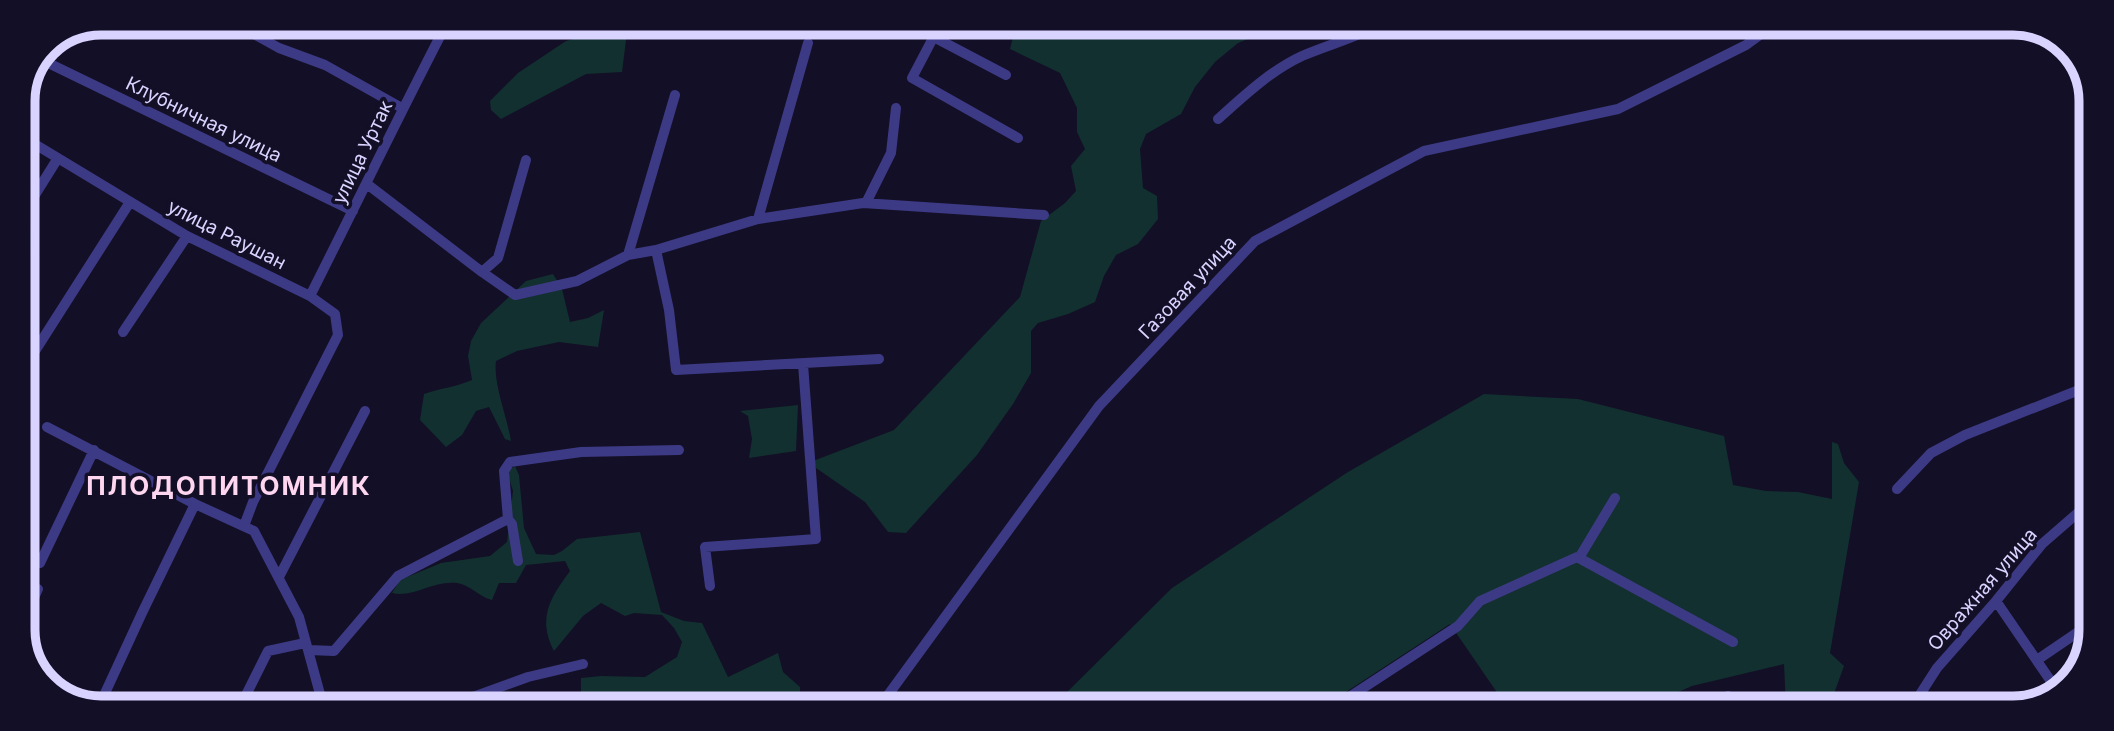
<svg xmlns="http://www.w3.org/2000/svg" width="2114" height="731" font-family="Inter,sans-serif">
	<rect width="100%" height="100%" fill="#130f26"/>
	<path fill="#12302f" d="M618,24h10l-6,48 -36,2 -85,45 -10,-9 -1,-9 28,-28 48,-32 43,-12z
		M1016,25h278l-26,6 -30,12 -23,19 -20,25 -14,27 -35,20 -6,15 3,39 14,8 1,23 -20,25 -22,11 -12,21 -9,26 -27,12 -30,9 -7,8v42l-18,31 -36,51 -71,78 -18,-1 -23,-30 -49,-34 -3,-7 81,-31 126,-133 21,-76 24,-18 11,-12 -5,-25 14,-17 -8,-17v-24l-17,-35 -50,-24z
		M553,274l9,15 8,33 18,-4 16,-8 -6,37 -39,-5 -42,9 -21,10c-3,23 11,55 15,80l-6,-2 -16,-32 -13,4 -14,24 -16,12 -26,-27 4,-26c17,-6 32,-7 48,-14l-4,-24 3,-15 10,-18 45,-42z
		M1484,394l94,5 146,37 9,49 33,6 32,1 34,7v-57l6,2 6,19 15,19 -29,171 14,13 -13,36 2,6h-47l-2,-44 -92,22 -48,21h-137l-57,-83 -127,83 -270,-1 119,-118 176,-116z
		M798,405l-2,46 -47,7 3,-19 -4,-23 -8,-5z
		M515,466l4,9 5,53 12,26 18,1 8,-4 15,-12 63,-7 21,80 23,9 18,2 26,54 50,-24 5,19 17,15v16l-2,3 -123,-1 -4,-4 -10,4h-74l-6,-11v-16l20,-2 44,1 32,-20 5,-15 -8,-14 -12,-13 -28,-2 -9,3 -24,-13 -18,13 -29,35c-17,-33 -4,-53 16,-80l-5,-10 -39,4 -10,18h-17l-7,17c-13,-3 -23,-16 -35,-17 -24,-3 -43,15 -65,10l8,-13 41,-17 49,-7 17,-14 6,-51 -6,-19z"/>
	<g fill="none" stroke-linecap="round" stroke-linejoin="round">
		<path stroke="#3d3a85" stroke-width="10" d="M234,23l45,25 46,17 77,43
			M909,24l97,51
			M933,38l-21,40 106,60
			M40,59l313,152
			M1218,119c27,-24 52,-48 84,-63 26,-11 52,-18 77,-31
			M23,137l164,99 123,60 25,18 3,21 -85,167 -9,24
			M367,184l115,88 16,-14 28,-98
			M866,203l25,-50 5,-45
			M23,214l35,-56
			M758,219l50,-176
			M656,250l13,60 7,60 203,-11
			M628,255l28,-5 102,-31 105,-16 181,12
			M482,272l33,23 62,-14 51,-26 47,-160
			M310,296c46,-91 90,-183 137,-273
			M123,332l64,-96
			M35,351l95,-149
			M47,427l148,77 59,27 45,86 24,88
			M1897,489l34,-36 34,-18 124,-49
			M508,519l4,5 6,37
			M1579,558l36,-60
			M40,563l54,-113
			M279,577l86,-166
			M710,586l-5,-39 111,-8 -13,-175
			M1996,601l63,92
			M23,622l15,-33
			M309,650l25,1 64,-75 110,-57 -4,-48 6,-9 71,-10 98,-2
			M2037,660l50,-34
			M100,704l42,-91 53,-109
			M241,705l27,-54 37,-8
			M451,705l77,-28 55,-13
			M880,706l219,-300 156,-165 169,-90 194,-42 128,-64 26,-19
			M1334,707l124,-81 22,-25 97,-44 156,85
			M1463,707l26,-10
			M1718,708l10,-12
			M1917,708l2,-12 18,-28 59,-67 46,-57 46,-40"/>
	</g>
	<g text-anchor="middle" stroke-width="7" stroke-linejoin="round" paint-order="stroke">
		<g font-size="19" fill="#d9d4ff" stroke="#130f26">
			<text transform="translate(204 119) rotate(26)" y="7">Клубничная улица</text>
			<text transform="translate(362 152) rotate(-64)" y="7">улица Уртак</text>
			<text transform="translate(227 234) rotate(27)" y="7">улица Раушан</text>
			<text transform="translate(1187 287) rotate(-47)" y="7">Газовая улица</text>
			<text transform="translate(1982 589) rotate(-49)" y="7">Овражная улица</text>
		</g>
		<g font-size="26" font-weight="bold" letter-spacing="2" fill="#ffd6f0" stroke="#130f26">
			<text x="229" y="495">ПЛОДОПИТОМНИК</text>
		</g>
	</g>
	<path d="M0 0H2114V731H0ZM101 35H2013A66 66 0 0 1 2079 101V630A66 66 0 0 1 2013 696H101A66 66 0 0 1 35 630V101A66 66 0 0 1 101 35Z" fill="#130f26" fill-rule="evenodd"/>
	<path fill="none" stroke="#d9d4ff" stroke-width="9" d="M101 35H2013A66 66 0 0 1 2079 101V630A66 66 0 0 1 2013 696H101A66 66 0 0 1 35 630V101A66 66 0 0 1 101 35Z"/>
</svg>
